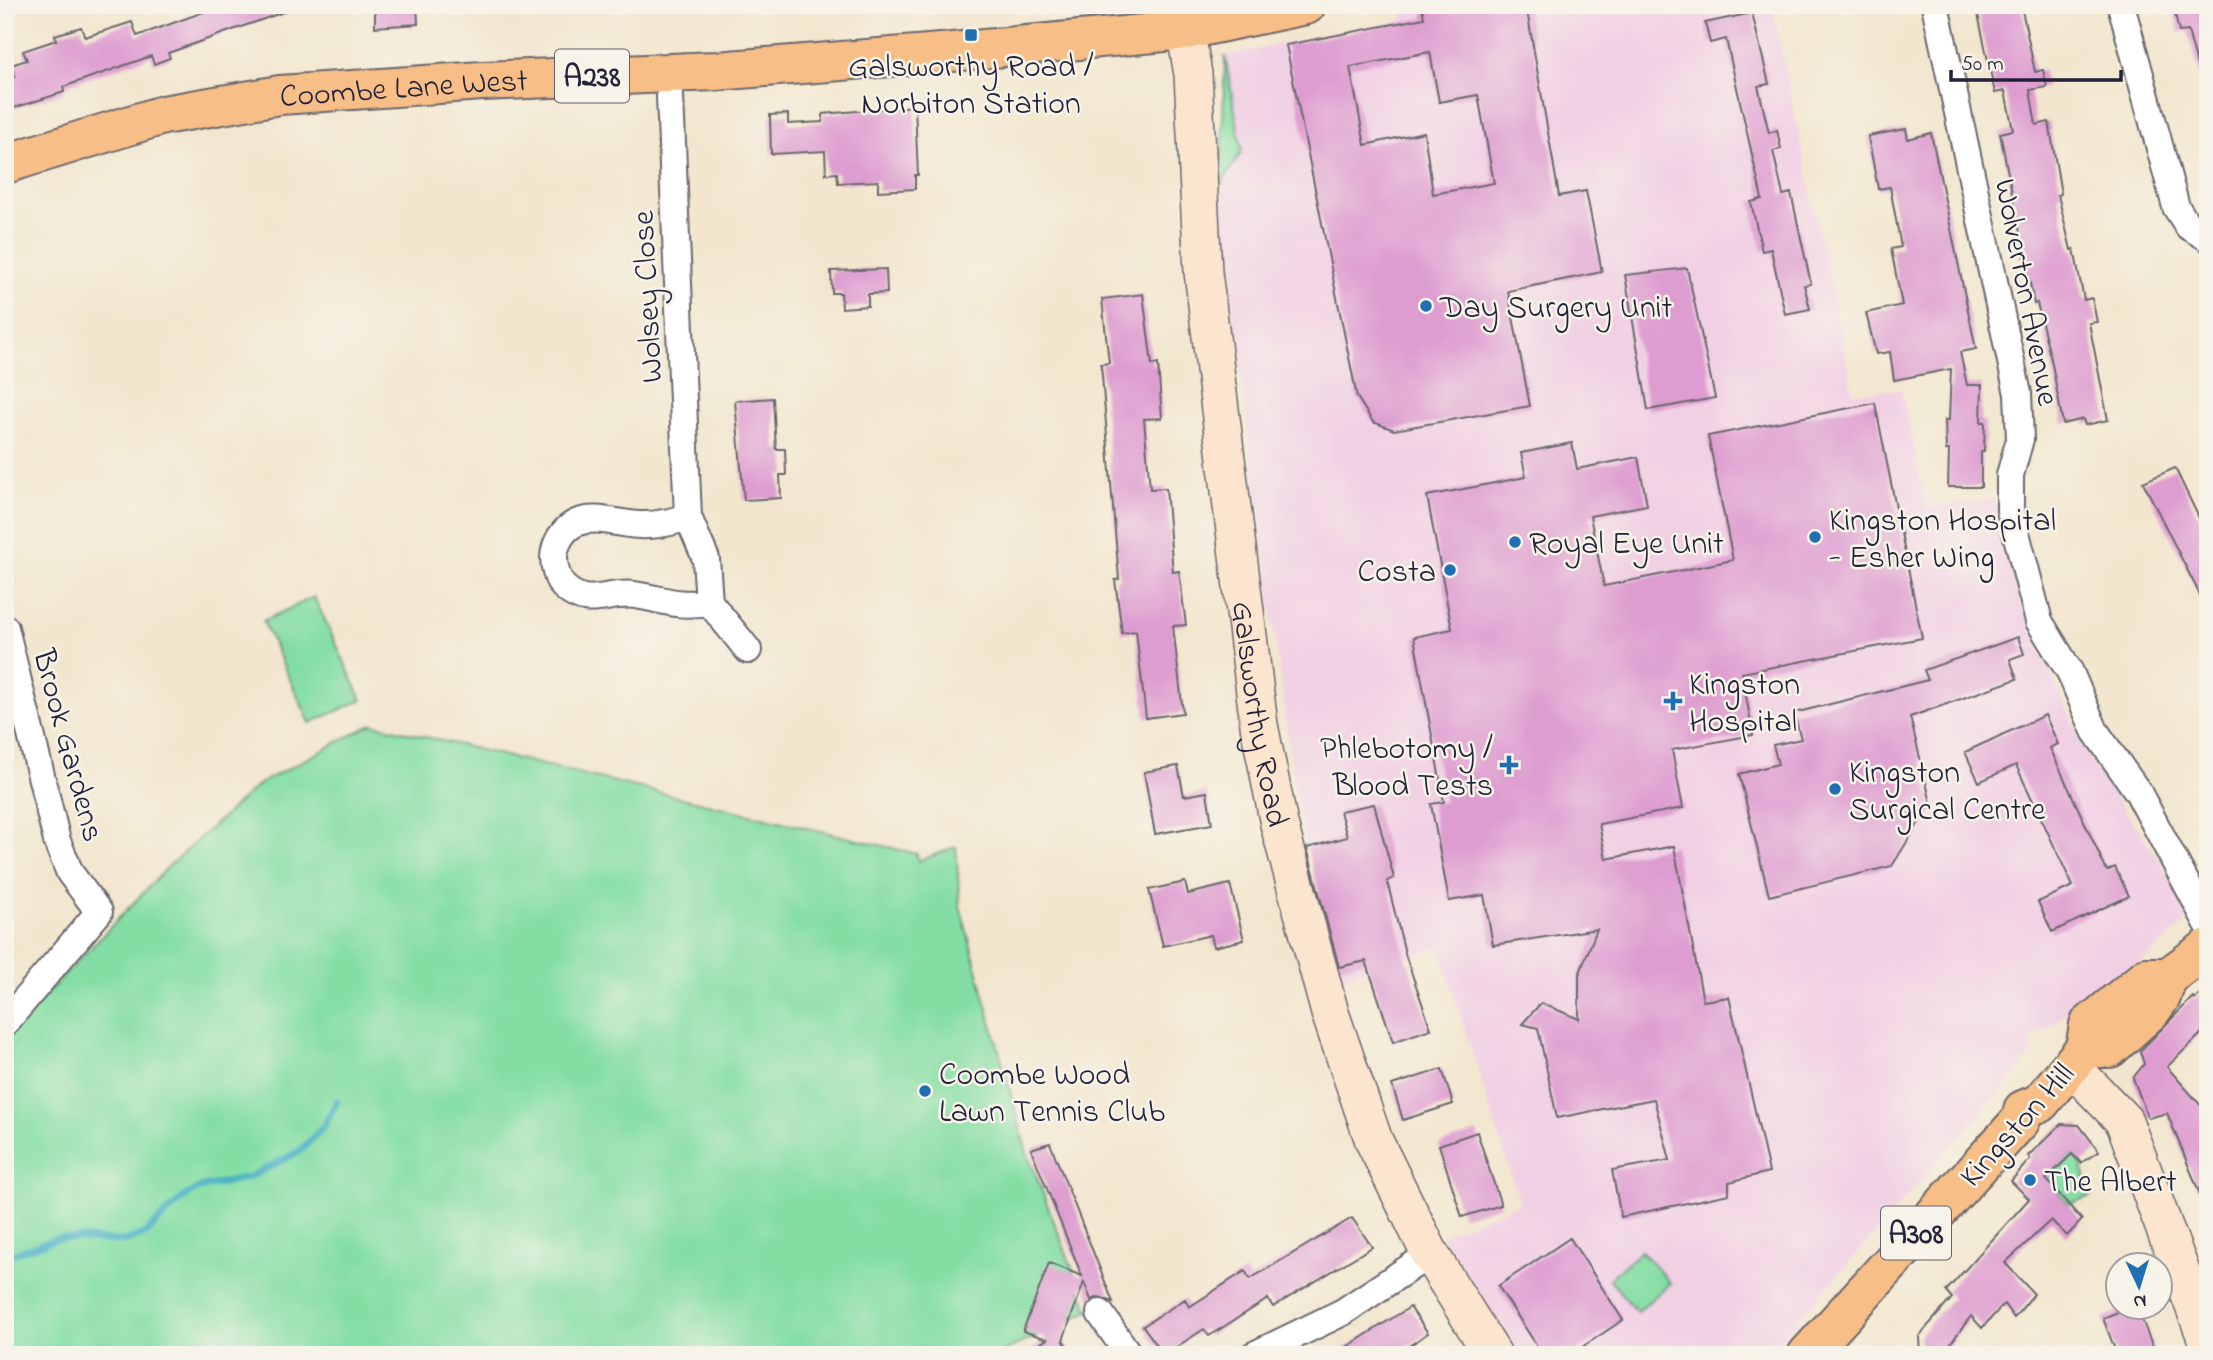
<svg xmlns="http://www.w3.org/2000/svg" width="2213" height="1360" font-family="'Indie Flower',sans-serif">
	<rect width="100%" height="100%" fill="#f7f3e8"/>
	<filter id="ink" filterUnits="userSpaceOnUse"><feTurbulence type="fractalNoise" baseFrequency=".0143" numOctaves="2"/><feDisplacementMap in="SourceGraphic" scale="14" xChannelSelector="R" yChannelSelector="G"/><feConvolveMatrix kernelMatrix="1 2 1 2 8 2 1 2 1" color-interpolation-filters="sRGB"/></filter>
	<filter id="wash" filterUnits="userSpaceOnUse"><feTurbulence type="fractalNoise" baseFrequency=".00686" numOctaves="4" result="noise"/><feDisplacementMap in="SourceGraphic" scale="28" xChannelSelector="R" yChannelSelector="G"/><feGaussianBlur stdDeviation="1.57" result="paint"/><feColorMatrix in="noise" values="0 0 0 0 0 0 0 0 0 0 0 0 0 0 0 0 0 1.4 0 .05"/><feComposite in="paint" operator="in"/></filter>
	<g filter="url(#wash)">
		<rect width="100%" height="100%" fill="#f2e6ce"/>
		<path fill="#f1d0e4" d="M1410,5h362l81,388 48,-4 26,119 66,-9 44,144 52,116 103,149 -7,16 -110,96 -12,-4 -32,25 1,13 -264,301h-251l-77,-119 80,-33 -81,-256 -99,31 -42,-164 -77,-592v-38l21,-33 -17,-95 178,-36v-13z"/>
		<path fill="#84dea4" stroke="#538070" stroke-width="2" d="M1225,56l17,95 -21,33z
			M314,597l48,103 -52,23 -47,-102z
			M372,724l545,130 1,7 38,-14 4,59 66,244 63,161 -93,44h-991v-318l164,-171 90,-82z
			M2072,1154l9,9 10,33 -23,8 -22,-25z
			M1641,1251l29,32 -33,29 -28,-33z"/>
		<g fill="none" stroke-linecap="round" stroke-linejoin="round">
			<path stroke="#47b1c5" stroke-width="7" d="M13,1254l46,-16 67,3 20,-8 39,-37 14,-8 50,-11 51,-26 24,-25 13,-25"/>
		</g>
		<g id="blocks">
			<path fill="#de9dd0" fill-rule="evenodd" d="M223,5h69v4l-124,44 2,5 -16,6 -3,-8 -88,31 1,5 -59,19v-32l10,-2 -4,-12 16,-5 -4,-9 33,-11 -1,-5 26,-8 4,10 47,-15 5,14z
				M375,5h42l1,19 -43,3z
				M1422,5h104l33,191 27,-5 16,81 -94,19 22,115 -136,24 -21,-8 -16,-25 -71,-352 138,-27zM1430,52l9,50 39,-7 16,88 -61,11 -9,-62 -59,13 -15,-78z
				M1976,5h45l14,67 8,-2 4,17 -17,3 6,35 13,-3 12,72 -3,1 13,55 3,-1 10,51 8,-2 5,24 -8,1 19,97 -23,5 -2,-6 -20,5 -11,-60 -15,-61 -3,1 -34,-171 13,-3 -8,-39 -10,2z
				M2173,5h35v77l-6,1 -14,-52 -9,1z
				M1752,13l17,71 -11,2 11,47 8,-3 4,19 -8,2 10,44 8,-2 20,91 -7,1 6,24 -25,5 -14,-65 -9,2 -11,-49 11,-3 -36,-160 -16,4 -5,-20z
				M915,106l3,69h-3v14l-37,2v-10l-40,2 -1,-10 -11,1 -1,-23 -54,3 -1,-39 18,-1v10l35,-2v-8z
				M1906,129l2,10 23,-6 45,216 -16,3 7,33h15l-1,37h4l-1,29h-3v36h-33l1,-37h-3l-1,-30h4l2,-51 -57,11 -4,-28 -14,2 -10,-41 36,-8 -11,-56 10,-2 -11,-60 -12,2 -10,-53z
				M1687,268l28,130 -67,12 -23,-135z
				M886,269l1,24 -19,1v12l-26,2 -1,-15h-9l-1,-22z
				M1143,294l9,71 6,-1 4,54 -18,1 6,70 16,-1 7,84 6,-1 7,54 -13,1 10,87 -37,5 -10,-87 -14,2 -7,-53 4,-1 -18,-215 8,-1 -7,-64z
				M773,398l3,51h9l1,26h-6l1,23 -37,2 -9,-99z
				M1875,403l47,235 -180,35 11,62 -81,15 11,58 -84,16 7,35 68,-13 29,155 26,-4 40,175 -40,10v12l-108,23 -9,-47 58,-10 -16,-61 -97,19 -19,-90 -16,-4 19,-21 38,16v-44l18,-46 -104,16 -9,-50 -35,6 -18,-97 13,-2 -30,-165 38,-8 -25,-133 99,-19 -5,-24 51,-10 5,26 61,-12 9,48 -57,11 14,70 129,-26 -25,-124z
				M2175,468l25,52 8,-3v94l-65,-129z
				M2018,637l6,17 -14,5 7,20 -107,38 21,86 -39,63 -123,30 -30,-122 39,-10 -5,-19 28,-6 -7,-26 134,-33 -4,-10z
				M2045,715l13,29 -8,4 57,123 8,-4 14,29 -77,36 -14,-30 35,-16 -57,-121 -37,17 -14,-30z
				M1178,766l6,30 23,-4 5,32 -57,10 -11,-62z
				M1374,804l20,74 -7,3 19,76 25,72 -38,13 -27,-81 -27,6 -32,-119 40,-11 -7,-26z
				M1185,882l3,12 42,-10 14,56 -30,7 -3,-12 -48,11 -14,-56z
				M2208,987v40l-41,40 36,41 -3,32 8,-3 -2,72 -39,-96 -19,5 -15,-40 11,-14 -4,-13 53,-54 2,2z
				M1442,1069l11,35 -50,16 -11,-35z
				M2061,1124l18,1 20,26 -18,12 -9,-9 -26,25 36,41 -15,16 -16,-16 -46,43 29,31 -20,24 -10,-14 -22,24 -11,-12 -29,39h-22l-1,-19 33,-38 -6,-7 83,-92 -18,-18 19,-22 -2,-3z
				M1477,1132l24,73 -39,12 -23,-72z
				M1050,1143l63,159 -14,-5 -8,3 -7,-18 -21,58 10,15h-49l23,-16 -24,-8 26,-68 33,13 -51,-127z
				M1352,1218l20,29 -99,60 -5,-8 -59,37 -5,-7 -40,26 -21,-29 42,-27 4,8 56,-36 5,8z
				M1570,1238l53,82 -53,35h-27l-45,-69z
				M1410,1307l18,26 -32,22h-62z
				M2130,1307h7l19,48h-39l-14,-37z"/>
		</g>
	</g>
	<g filter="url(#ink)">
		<use href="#blocks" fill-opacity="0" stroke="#6b676e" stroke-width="2"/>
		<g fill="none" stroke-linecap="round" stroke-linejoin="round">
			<defs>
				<path id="street" d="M1935,5l83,389 2,45 -10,36v35l29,111 31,51 25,59 43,61 70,132
					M2121,5l55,202 12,19 20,12
					M669,73l19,444 18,42 3,43 39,48
					M688,517c-16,5 -31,9 -48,8 -20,0 -44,-11 -64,-2 -13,6 -21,20 -22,34 0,10 3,23 10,30 24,23 44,4 71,8 32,5 40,12 74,7
					M5,628l52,213 13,32 29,39 -94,111
					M1100,1313l29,42
					M1254,1355l89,-43 87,-58"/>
				<g id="secondary">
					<path id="s1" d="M1181,5l12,69 10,198 56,453 20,99 51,189 44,128 56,113 63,101"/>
					<path d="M2070,1065l54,56 84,222"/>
				</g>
				<g id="primary">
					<path id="s2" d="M5,164l158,-49 117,-20 202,-14 234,-10 225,-18 245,-23 120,-25"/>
					<path d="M2085,1048h25l41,-37 10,-14 7,-20 40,-29"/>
					<path d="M1807,1355l214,-235 2,-10 17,-7 45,-55 4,-23 58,-48h21"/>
				</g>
			</defs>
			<use href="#street" stroke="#6b676e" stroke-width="30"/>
			<use href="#secondary" stroke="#6b676e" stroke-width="40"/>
			<use href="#primary" stroke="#6b676e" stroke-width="42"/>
			<use href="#street" stroke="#fff" stroke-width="26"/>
			<use href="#secondary" stroke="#fce5cf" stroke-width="37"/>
			<use href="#primary" stroke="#f7be87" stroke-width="38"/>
		</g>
	</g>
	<g fill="#1f6fb2" stroke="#f7f3e8" stroke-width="2.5">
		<rect x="964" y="28" width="14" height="14" rx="3.5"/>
		<circle cx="1426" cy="306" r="7"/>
		<circle cx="1815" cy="537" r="7"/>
		<circle cx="1515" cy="542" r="7"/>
		<circle cx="1450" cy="570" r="7"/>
		<path d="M1669.5 690.5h7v7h7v7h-7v7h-7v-7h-7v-7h7z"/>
		<path d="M1505.5 754.5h7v7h7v7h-7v7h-7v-7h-7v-7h7z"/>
		<circle cx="1835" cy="789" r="7"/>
		<circle cx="925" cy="1091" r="7"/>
		<circle cx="2030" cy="1180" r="7"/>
	</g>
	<g text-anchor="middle" stroke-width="5" stroke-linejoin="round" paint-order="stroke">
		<g fill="#f7f3e8" stroke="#62616f" stroke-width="2">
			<rect x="555" y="49.5" width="74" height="53" rx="5"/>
			<rect x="1881" y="1206.5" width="70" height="53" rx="5"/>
		</g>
		<g font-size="30" font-weight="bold" fill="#22223b">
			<text x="592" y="86">A238</text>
			<text x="1916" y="1243">A308</text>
		</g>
		<g font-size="32" fill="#22223b" stroke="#f7f3e8" text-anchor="start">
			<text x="971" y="76" text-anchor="middle">Galsworthy Road /<tspan x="971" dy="37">Norbiton Station</tspan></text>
			<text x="1440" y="317">Day Surgery Unit</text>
			<text x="1829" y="530">Kingston Hospital<tspan x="1829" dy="37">- Esher Wing</tspan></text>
			<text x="1529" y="553">Royal Eye Unit</text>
			<text x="1436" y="581" text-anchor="end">Costa</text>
			<text x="1689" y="694">Kingston<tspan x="1689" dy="37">Hospital</tspan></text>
			<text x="1493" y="758" text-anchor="end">Phlebotomy /<tspan x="1493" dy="37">Blood Tests</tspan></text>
			<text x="1849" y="782">Kingston<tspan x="1849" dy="37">Surgical Centre</tspan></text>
			<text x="939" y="1084">Coombe Wood<tspan x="939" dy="37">Lawn Tennis Club</tspan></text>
			<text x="2044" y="1191">The Albert</text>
		</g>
		<g font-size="32" fill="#22223b" stroke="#f7f3e8">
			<text dy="11" stroke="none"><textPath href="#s2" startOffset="408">Coombe Lane West</textPath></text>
			<text transform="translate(2028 292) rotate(79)" y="11">Wolverton Avenue</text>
			<text transform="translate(646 297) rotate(-93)" y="11">Wolsey Close</text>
			<text dy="11" stroke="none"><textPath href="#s1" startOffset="714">Galsworthy Road</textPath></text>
			<text transform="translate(70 745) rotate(75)" y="11">Brook Gardens</text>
			<text transform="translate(2016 1124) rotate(-48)" y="11">Kingston Hill</text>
		</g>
	</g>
	<rect width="2213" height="1360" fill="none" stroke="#f7f3e8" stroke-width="28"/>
	<g transform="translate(2139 1286) rotate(176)"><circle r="33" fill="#f7f3e8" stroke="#a29fa3" stroke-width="2"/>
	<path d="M0-5L12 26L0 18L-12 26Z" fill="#1f6fb2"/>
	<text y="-10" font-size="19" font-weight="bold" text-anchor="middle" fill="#22223b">N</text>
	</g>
	<path d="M1951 70v10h170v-10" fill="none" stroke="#22223b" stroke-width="3.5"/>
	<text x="1961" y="70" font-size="21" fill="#22223b" stroke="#f7f3e8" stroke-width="5" paint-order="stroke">50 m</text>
</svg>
